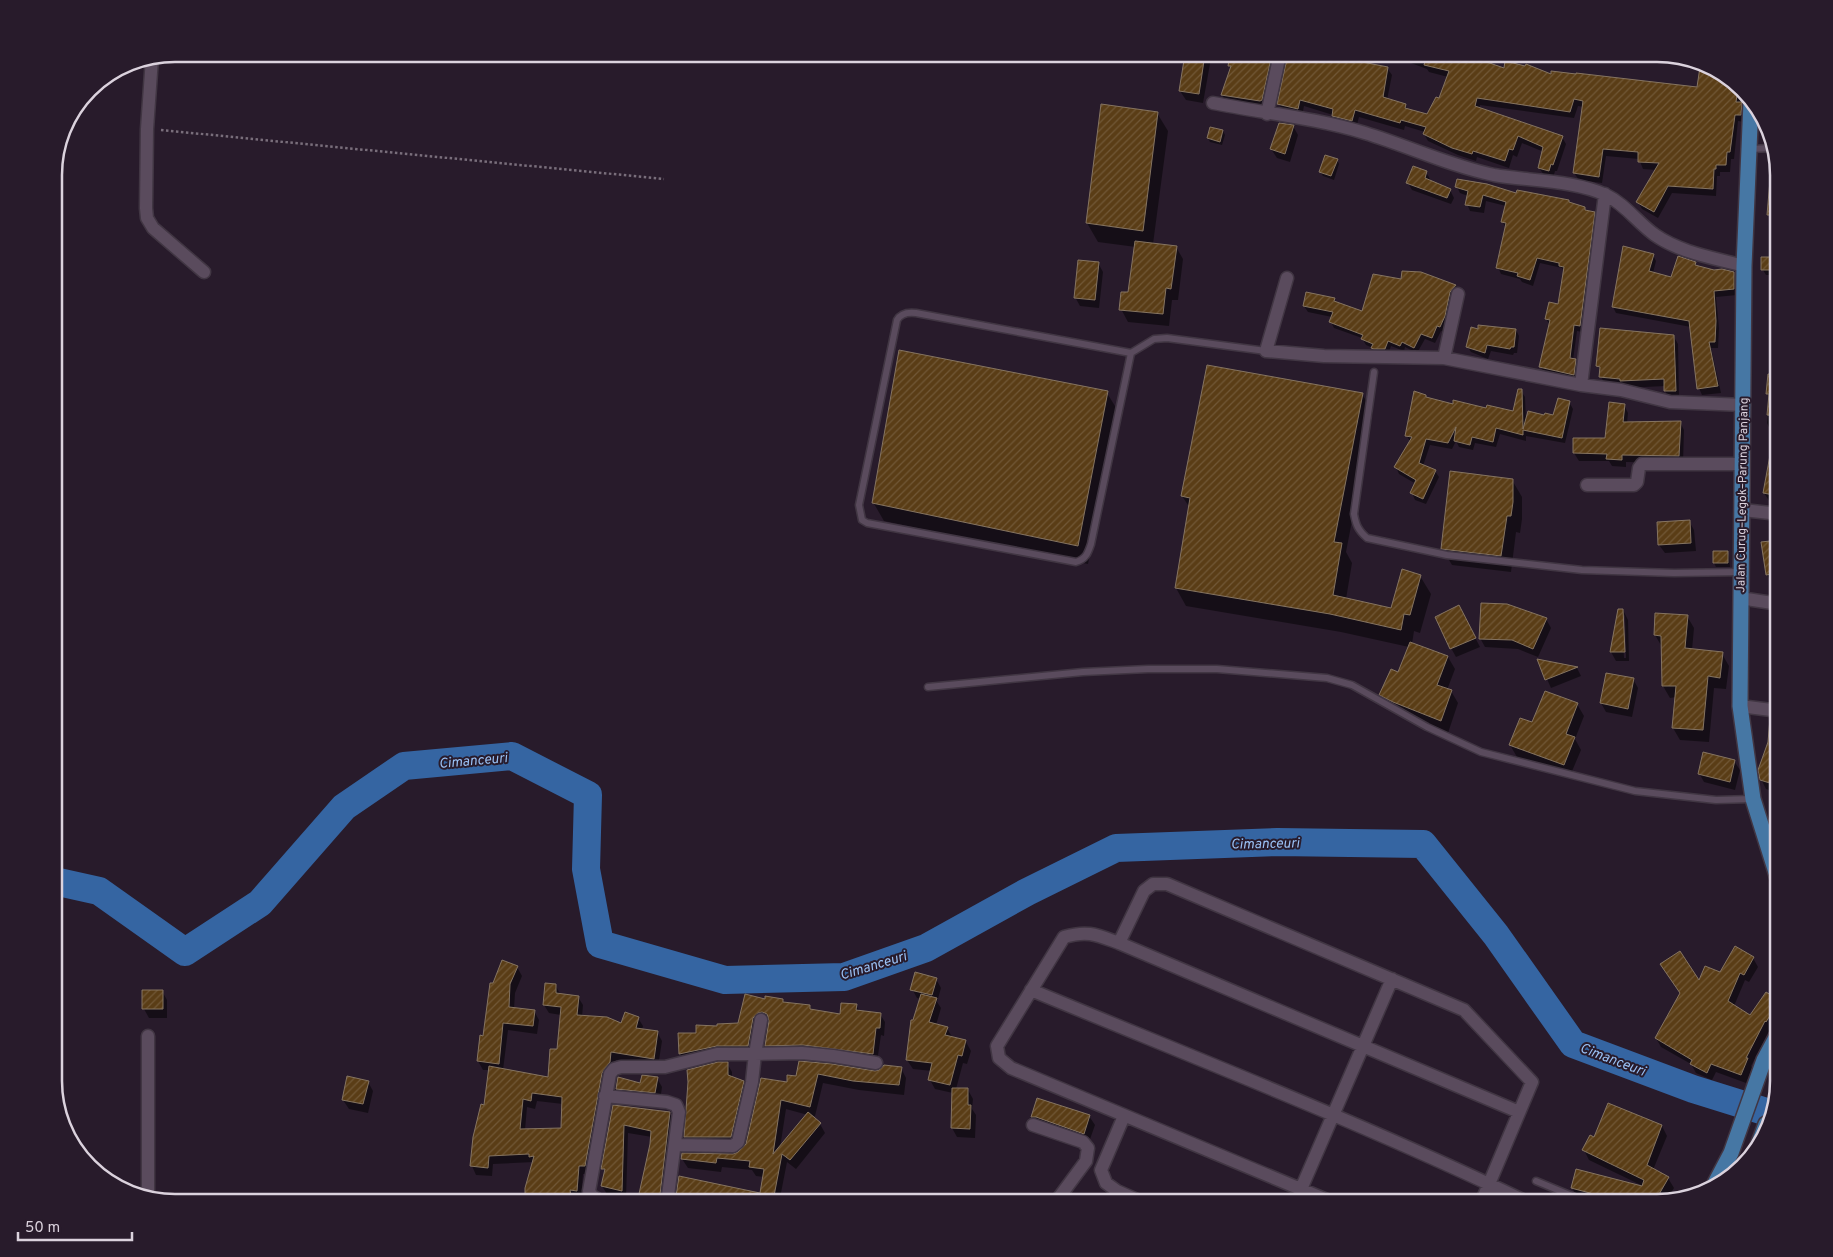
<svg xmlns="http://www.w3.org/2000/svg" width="1833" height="1257" font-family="Overpass,sans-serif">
	<defs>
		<pattern id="building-hatch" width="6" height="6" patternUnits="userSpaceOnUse" patternTransform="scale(1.25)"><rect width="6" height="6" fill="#5a3d16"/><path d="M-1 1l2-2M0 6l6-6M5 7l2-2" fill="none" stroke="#715837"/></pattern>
	</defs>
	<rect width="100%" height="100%" fill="#281b2b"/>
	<path fill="#0007" fill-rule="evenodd" d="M1187,54h21l3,4 -8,45 -17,-3 -6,-9z
		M1231,54h50l-16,53 -39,-5 -4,-7 9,-27 -2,-3z
		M1288,54h81l-2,10 20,4 5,7 -5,25 18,5 4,6 19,5 12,-16 8,-23 -19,-5 -2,-3 -16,-6 -4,-7 1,-2h62l11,2 4,6 19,8 48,6 146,13 3,-21 7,1 17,5 17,18 -2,11 5,8v11l-7,-1 -4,38h-3l-1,13h-10v4h-3l-1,20 -44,-3 -14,25 -16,-9 -4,-7 18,-32 -13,-1 -4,-10 -33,-3 -4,27 -23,-3 -5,-7 10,-66 -6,-1 -4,12 -94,-13 -1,4 83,28 4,7 -9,27h-2l-2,7 -9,-3 -5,-7 5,-16 -22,-9 -5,14 -4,-2 -4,13 -32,-11 -1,4 -18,-6 -30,-14 -4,-7 1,-2 -20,-6 -1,4 -45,-13 -3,11 -19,-5 -4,-8 -29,-9 -2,10 -19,-5 -4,-7z
		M1157,113l11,18 -15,113 23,3 7,12 -5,41h-6l-3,26 -41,-4 -7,-13 8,-15 7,-47 -38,-5 -11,-19z
		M1293,126l5,9 -8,27 -13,-4 -6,-9z
		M1223,131l2,4 -3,10 -12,-3 -2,-4z
		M1337,160l2,4 -5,16 -11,-4 -3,-4z
		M1426,172l4,7v2l20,9 4,8 -3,6 -39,-14 -4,-7z
		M1457,187l60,7 53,9 24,10 3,7 -14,112 -6,-1 -4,29 6,7 -2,14 -33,-8 -3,-6 9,-42 -4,-6 13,-13 5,-34 -2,-4 -22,-5 -7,23 -11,-4 -2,-3 -19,-5 -3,-7 8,-39 -4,-7 4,-15 -20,-5 -2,12 -14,-2 -3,-7 1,-8 -8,-3z
		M1770,193l9,1v112h-2l-3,-6 2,-25h-10l-3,-5 11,-12 3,-19 -4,-6 -1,-12 -3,-6z
		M1653,255l3,6 -3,12 19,5 23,-15 2,4 17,4 19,2 3,6 1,16 -21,2 3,31 -1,20h-7l10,45 -19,2 -3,-7 -8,-61 -75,-14 -3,-6z
		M1098,263l5,9 -4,36 -19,-2 -5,-9z
		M1421,273l35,13 3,5 -15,41 -3,-1 -6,12 -10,-4 -8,14 -12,-6 -1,4 -13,-5 -3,8 -12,-1 -3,-5 -7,-3 -4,-7 -28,-10 -3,-6 1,-5 -24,-5 -4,-6 30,-7 3,5 26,9 39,-32z
		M1479,330h37l3,6 -2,17h-3l-1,2 -22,-4 -3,8 -17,-7 -4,-6z
		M1674,337l4,7 1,54h-10l-4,-7v-5l-40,2 -20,-4 -4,-7v-5l-3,-6z
		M1769,375l10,1v53h-9l-3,-6 3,-25 -2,-5z
		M1521,391l4,6 1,24 28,-4 15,-15 4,7 -8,34 -39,-7v5l-26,-7 -4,13 -21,-4 -2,7 -14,-3 -3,-6 -4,8 -22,-4 -7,21 12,5 4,6 -13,27 -11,-4 -3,-7 4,-9 -17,-10 -3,-7 15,-24 -4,-7 19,-40 1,2 26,7 61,8z
		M1107,393l11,18 -30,153 -204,-43 -11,-19z
		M1362,394l11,18 -27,140 6,11 -6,36 46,10 28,-33 11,18 -11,39 -6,-2 -2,13 36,13 7,12 -8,21 4,1 7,12 -10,30 -47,-19 -13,-7 -7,-13 18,-21 10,-26 -68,-15 -155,-26 -10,-18 14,-80 -8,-12z
		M1624,405l4,8 -1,10 53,-1 4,8 -1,33 -57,-1v5l-14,-1 -3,-5h-30l-5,-8 32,-13z
		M1768,474l11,2v28l-9,-2 -6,-9z
		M1512,480l10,17v22l-2,14 -4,-1 -5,40 -59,-7 -10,-17z
		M1689,521l5,9 2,21 -31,2 -6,-8z
		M1779,541v47h-4l-8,-13 -4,-32z
		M1727,552l2,4 1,11h-14l-2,-4z
		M1619,610h4l5,10 1,41h-13l-5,-9zM1625,614l1,44h-2l-2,-37z
		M1464,616l16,31 -24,10 -5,-9z
		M1687,616l7,12 -2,22 30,4 7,12 -3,23 -12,-1 -5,54 -29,-2 -7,-12 3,-31 -6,1 -7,-12 -1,-39 -7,-12z
		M1546,619l5,9 -13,29 -20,-8 -33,-2 -5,-9z
		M1539,661l38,7 4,8 -30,12z
		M1633,679l5,9 -6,29 -26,-5 -5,-9z
		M1577,704l7,12 -9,23 6,11 -11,26 -53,-19 -7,-12 23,-21z
		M1771,720l8,1v72l-13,-4 -5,-10 8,-37z
		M1734,761l6,9 -5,20 -31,-8 -5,-9z
		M1753,958l5,9 -9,15 -4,-2 -11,26 16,10 16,-22 13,8v19l-1,2 -2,-2 -5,8h-1l-19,37 1,2 -6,15 -30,-11 -4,8 -16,-7 -5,-9 -30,-17 -5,-9 44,-56z
		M517,967l5,9 -7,17 -1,16 20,2 5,9 -2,14 -29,-4 -5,40 46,9 9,-28 3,-36 -12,-2 -5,-8 12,-19 4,8 18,3 5,8 -1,12 40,8 16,-7 5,8 -1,4 15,2 5,9 -4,26 -42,-7 -26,114h-7l-2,25 -7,-1 1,5h-49l1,-14 7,-27 -41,2 -1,12 -16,-1 -4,-9 13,-60 5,-36h-7l-5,-9 16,-77zM537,1101l26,3 -1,25 -37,1 2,-23 8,2z
		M936,979l5,9 -4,14 4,6 -5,17 11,3 5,9 14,5 5,9 -4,13 -4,-1 -7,26 12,1 5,9 -1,10 4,6 -1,23 -18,-1 -5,-9 1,-35 -18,-4 -5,-9 2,-9 -19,-2 -6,-9 7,-38 7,-23 -4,-1 -5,-9z
		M162,991l5,9v18h-18l-5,-9z
		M766,1000h17l1,2 26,4 2,4 30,6 14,-11 4,7 20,2 5,8 -1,14 -3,-1 -4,27 -106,-9 -5,-8 4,-24 -7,-1 -11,34 -68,7 -4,-8 17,-19 21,-6 21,-4z
		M727,1063l5,9v6l11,4 5,8 -13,56 -45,-1 -5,-8z
		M800,1063l75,9 26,-4 5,10 -2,17 -45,-5 -36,-7 -8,33 -6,-1 11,9 5,9 -29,36 -9,-7 -8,41h-103l4,-26 80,17 4,-17 -8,-1 -4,-6 -30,-3 -1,5 -33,-4 -6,-9 51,-4 11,-6 44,-66 9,-6zM786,1109l22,6 -28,33z
		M657,1078l5,9 -2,14 -38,-3 -5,-9 24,-4z
		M368,1082l5,9 -5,22 -19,-4 -6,-9z
		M1038,1099l51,17 6,9 -6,17 -52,-16 -5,-9z
		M614,1106l55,7 5,8 -10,82h-26l14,-66 -24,-4 -2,66 -19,-5 -5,-8 3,-13 -2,-5z
		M1662,1126l5,10 -14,34 15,8 6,10 -8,13 -8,2h-61l-19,-5 -6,-10 5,-17 68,16 -56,-27 -5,-10 11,-11z
		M1072,1195l12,6 1,-3 12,5h-30z"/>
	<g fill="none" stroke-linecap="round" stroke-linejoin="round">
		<path stroke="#3565a2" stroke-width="28" d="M54,881l45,10 86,61 75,-49 84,-96 60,-41 108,-10 76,39 -2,74 14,75 125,36 119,-3 82,-29 101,-56 89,-44 161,-6 146,2 73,91 77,109 120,45 77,24"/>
	</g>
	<path fill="url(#building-hatch)" stroke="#857461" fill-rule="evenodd" d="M1185,54h20l-6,40 -20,-3z
		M1230,54h42l-10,46 -2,1 -39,-6 10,-29h-3z
		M1288,54h49l-1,3 52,10 -5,30 23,7 -1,4 22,6 9,-17 3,1 10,-27 -25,-6 3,-11h48l7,1 -1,5 23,8 1,-7 20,5 1,-2 25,10v-3l25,3v-1l121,14 3,-20 25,7 13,14 -2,14h6l-1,13h-6l-5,37h-3l-1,13h-10v4h-2l-1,20 -45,-3 -14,26 -18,-10 23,-39 -21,-1v-10l-35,-3 -4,28 -26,-4 10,-72 -9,-2 -4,13 -93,-14 -2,8 88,30 -10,29 -2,-1 -2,7 -11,-3 5,-21 -25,-11 -5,14 -4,-1 -4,12 -32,-10 -1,3 -20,-6 -29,-14 3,-7 -25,-7 -1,3 -45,-13 -3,11 -20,-5 1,-7 -33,-9 -2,9 -21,-5z
		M1101,104l57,8 -15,119 -57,-8z
		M1279,123l15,2 -9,29 -15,-5z
		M1210,127l13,3 -3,12 -13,-4z
		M1325,155l13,4 -7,17 -12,-4z
		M1413,166l14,5 -2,7 26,11 -4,9 -41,-15z
		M1457,179l30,5 29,9 1,-3 52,10v2l16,5v3l10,2 -15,114 -6,-1 -4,33 6,1 -2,16 -35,-8 11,-47 -5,-1 4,-17 9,2 6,-37 -5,-1v-3l-22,-5 -7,22 -13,-4 1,-3 -22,-5 10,-45 -5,-1 5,-20 -23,-7 -3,12 -15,-2 3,-14 -13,-4z
		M1770,180h9v35h-12z
		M1135,241l42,5 -6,43 -5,-1 -3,26 -44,-4 2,-18h7z
		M1623,246l31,8 -5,17 22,6 7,-21 18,6 -1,3 19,5 8,-1 12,3v17l-20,2 2,30 -1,21h-6l9,44 -21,3 -8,-68 -77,-14z
		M1761,257h17l1,13h-18z
		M1078,260l21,2 -4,38 -21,-2z
		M1402,271l19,1 35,13 -6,7 -5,24 -5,11 -3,-1 -5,12 -11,-4 -7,14 -12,-6 -2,4 -12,-5 -3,8h-11l-3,-1 2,-4 -12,-5 2,-4 -34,-13 4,-10 -30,-6 3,-14 29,6 -1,3 28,10 11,-37 28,5z
		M1478,325l38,4 -2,18h-3l-1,2 -23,-4 -2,8 -19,-6 5,-20 7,2z
		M1600,328l74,7 2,56h-12v-12l-44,2v-2l-21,-2 1,-10 -4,-1z
		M899,350l209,41 -30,155 -206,-43z
		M1207,365l156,28 -29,149 8,1 -9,52 58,13 11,-39 19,6 -11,40 -6,-1 -3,16 -71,-16 -155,-26 15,-90 -9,-2z
		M1768,374l11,1v41l-12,-1 2,-21h-3z
		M1518,389h4l1,40 5,-18 16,4 1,-2 8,2 5,-17 12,3 -8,37 -39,-8v5l-27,-7 -3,14 -21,-5 -2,8 -16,-4 2,-14 -8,16 -22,-4 -7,24 17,7 -13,29 -13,-6 6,-13 -22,-13 18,-30 -7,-1 9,-45 12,4v2l27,7v-4l33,8 1,-3 26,6z
		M1609,402l16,2 -2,18 58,-1 -2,35 -57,-1v5l-16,-1 1,-5 -34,-1v-15h32z
		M1773,439h6v57l-16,-3z
		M1450,471l63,8v23l-2,14h-4l-6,40 -60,-7z
		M1690,520l1,23 -33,2 -1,-23z
		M1779,540v33l-13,2 -5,-33z
		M1713,551h15v12h-15z
		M1481,603l26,1 40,14 -14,31 -21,-9 -33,-1z
		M1459,605l17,33 -26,11 -15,-32z
		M1618,609h5l2,43h-15z
		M1655,613l33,2 -3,33 38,4 -3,26 -12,-2 -5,54 -31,-2 4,-42h-14l-1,-50 -7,-1z
		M1410,642l38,14 -11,29 15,5 -11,31 -48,-19 -14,-7 12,-26 7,3z
		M1537,659l41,8 -33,13z
		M1606,673l28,5 -6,31 -28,-6z
		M1545,691l33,12 -12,31 9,3 -11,28 -55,-20 11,-27 12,4z
		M1770,718l9,1v63l-5,-2 -1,4 -13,-4 -2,-10 10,-28z
		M1703,752l32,8 -5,22 -32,-8z
		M1735,946l19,11 -10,18 -4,-2 -12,28 22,14 16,-23 13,8v5l-6,10 -2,-1 -5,8 -1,-1 -19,37h2l-7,17 -30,-11 -4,9 -17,-9 2,-4 -37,-22 25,-45 -20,-29 20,-13 19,29 6,-14 15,6z
		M502,960l16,6 -8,18 -1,23 26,3 -2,16 -30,-3 -4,41 -22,-3 3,-26 3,1 7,-53h3z
		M915,972l22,6 -5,17 -22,-5z
		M545,983l11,1v9l23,3 -2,19 30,2 14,6 4,-11 14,5 -3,11 22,3 -4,28 -43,-7 -1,10 -8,11 -17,93h-6l-2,25 -7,-1 2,13h-47v-15l9,-32 -5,1v-3l-40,2 -1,12 -18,-2 3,-29 8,-33 3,1 5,-39 59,11 2,-28h7l4,-42 -18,-2zM532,1093l30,4 -1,31 -41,1 3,-30 8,2z
		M142,990h21v19h-21z
		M745,994l20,5v-3l18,3v3l27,3v4l30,5 1,-11 16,1 -1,6 25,3 -1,15h-4l-3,26 -70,-9 -38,1 4,-25 -2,-7 -5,-2 -4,1 -5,5 -5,28h-31l-38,8 -1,-21h18v-8l21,1v-2l21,-1z
		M921,994l16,4 -8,24 19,5 -3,8 21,5 -4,16 -4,-1 -8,30 -22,-5 4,-17 -26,-3 5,-40h2z
		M799,1061l33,3 43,7 4,-1 5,-5 18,2 -3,18 -46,-4 -35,-7 -8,33 -29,-7 -8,54 35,-42 13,11 -31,37 -8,-6 -8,42 9,2 -1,5 -95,-1 -1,1h-11l4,-27 81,17 4,-24 -15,-2 1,-6 -33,-3 -1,5 -35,-4 1,-6 51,1 5,-2 8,-8 15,-66 26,4v-7l9,1z
		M718,1062h10v13l16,6 -13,56h-47l4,-55 -1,-12z
		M642,1075l16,2 -3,16 -39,-4 2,-12 22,6z
		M347,1076l22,5 -6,23 -21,-4z
		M952,1088h16v17h3l-1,24 -19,-1z
		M1037,1098l53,17 -6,19 -48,-17h-5z
		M1608,1103l54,22 -15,40 22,12 -15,26h-45l-19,-10 -19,-5 5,-19 66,17 2,-6 -62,-30 8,-15 4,2z
		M613,1105l57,7 -11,91h-22l13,-59 1,-13 -27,-6 -2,66 -21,-5 4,-17h-4z"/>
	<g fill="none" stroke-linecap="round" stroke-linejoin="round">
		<defs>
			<path id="service" d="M1750,149l22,-1
				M1131,353l-215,-40c-8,-1 -15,0 -19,7l-38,185 3,15 5,3 209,39c10,-3 12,-9 15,-18l40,-191 23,-14 13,-1 99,13
				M1374,372l-20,142c2,11 4,16 13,24l80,17 135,15 92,3 66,-1
				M928,687l155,-15 65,-3h69l110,9 25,7 75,42 54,25 154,39 81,9 36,-1
				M1536,1181l53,22"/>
			<path id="minor" d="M152,58l-5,71 -1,79 1,10 6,10 51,44
				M1213,103c51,10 102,15 152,30 43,13 85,33 129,42 34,6 80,5 112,20 19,9 32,28 49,40 26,18 60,23 89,31
				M1267,114l13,-60
				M1287,278l-21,73 58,5 120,2 137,27 40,5 49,12 74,3
				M1444,358l14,-64
				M1581,385l24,-191
				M1587,485h47l3,-3 2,-14 3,-4h100
				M1743,510l36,4
				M1740,598l39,6
				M1740,706l39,5
				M1119,943l400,169
				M1031,990c166,69 336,135 498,213
				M605,1096l62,6 9,3 3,7 -12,91
				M1124,1116l-23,54 5,13 11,8 27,12
				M1033,1125l50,17 5,6 -2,13 -31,42
				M675,1145l58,1 5,-4 14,-60 3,-28 47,-1 31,3 43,7
				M148,1195v-159
				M604,1203l-12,-7 -3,-5 21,-117 4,-5 7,-2h44l52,-13h38l6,-34
				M1295,1203l97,-224
				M1334,1203l-323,-135 -12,-10 -2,-12 67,-109c24,-7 33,-2 55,6l25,-52 9,-7h14l297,126 68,72 -51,121"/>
			<path id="primary" d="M1751,102l-7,164 -4,440 13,93 26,83
				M1756,1151l10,-27
				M1711,1191l20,-38 33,-93 15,-28"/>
		</defs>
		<use href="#service" stroke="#413643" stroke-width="9"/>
		<use href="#minor" stroke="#413643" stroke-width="15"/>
		<use href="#primary" stroke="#413643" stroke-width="18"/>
		<path stroke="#796e7b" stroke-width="2.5" stroke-dasharray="2.5 2.5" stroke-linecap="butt" d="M161,130l503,49"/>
		<use href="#service" stroke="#5a4b5d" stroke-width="6"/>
		<use href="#minor" stroke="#5a4b5d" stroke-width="12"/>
		<use href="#primary" stroke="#4677a4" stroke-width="15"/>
	</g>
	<g text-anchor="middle" stroke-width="4" stroke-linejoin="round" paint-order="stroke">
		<g font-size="12" fill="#dbd2dd" stroke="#281b2b">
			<text transform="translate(1742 495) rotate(-89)" y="4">Jalan Curug–Legok–Parung Panjang</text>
		</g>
		<g font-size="14" font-style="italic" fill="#9ac1f5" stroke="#281b2b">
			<text transform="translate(473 760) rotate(-5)" y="5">Cimanceuri</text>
			<text transform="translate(1265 843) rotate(-1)" y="5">Cimanceuri</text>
			<text transform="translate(873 965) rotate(-17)" y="5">Cimanceuri</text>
			<text transform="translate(1613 1059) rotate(21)" y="5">Cimanceuri</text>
		</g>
	</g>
	<path d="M0 0H1833V1257H0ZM175 62H1657A113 113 0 0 1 1770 175V1081A113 113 0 0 1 1657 1194H175A113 113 0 0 1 62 1081V175A113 113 0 0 1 175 62Z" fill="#281b2b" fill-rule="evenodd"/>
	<path fill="none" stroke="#dbd2dd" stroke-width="2.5" d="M175 62H1657A113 113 0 0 1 1770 175V1081A113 113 0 0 1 1657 1194H175A113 113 0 0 1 62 1081V175A113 113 0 0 1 175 62Z"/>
	<path d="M18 1232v8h114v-8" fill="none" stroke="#dbd2dd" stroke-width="2.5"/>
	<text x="25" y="1232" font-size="15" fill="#dbd2dd" stroke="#281b2b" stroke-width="4" paint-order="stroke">50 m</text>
</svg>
